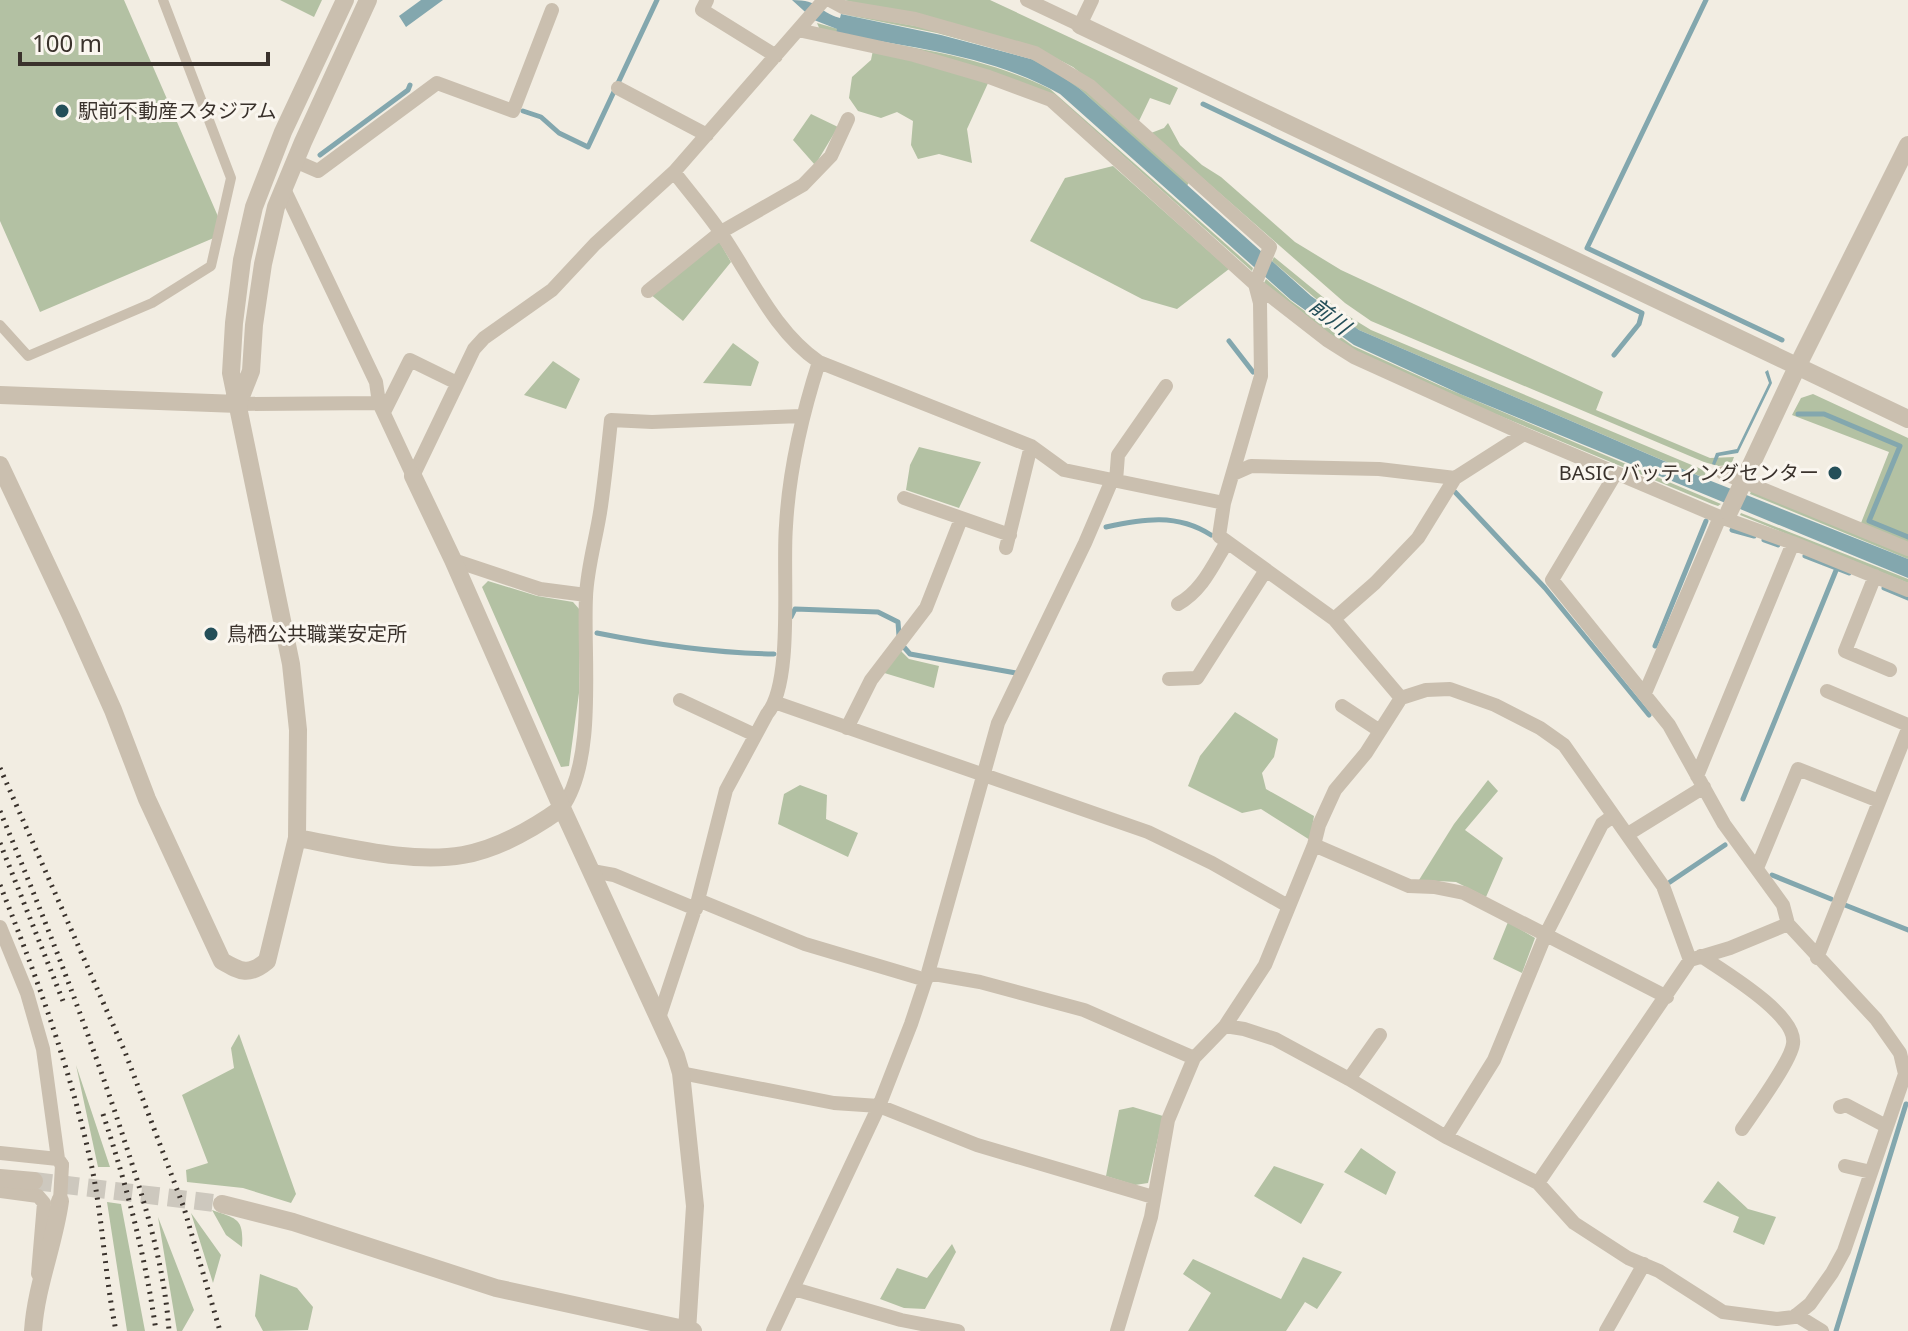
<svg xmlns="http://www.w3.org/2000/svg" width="1908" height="1331" font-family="'Noto Sans','Noto Sans JP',sans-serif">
	<rect width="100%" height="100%" fill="#f2ede2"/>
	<path fill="#b3c1a3" d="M0,0h124l96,221 -4,16 -176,75 -40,-91z
		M280,0h42l-8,17z
		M844,0h146l188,88 -8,17 -20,-7 -11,23 -66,-54 -35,-18z
		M842,14c73,10 187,30 246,76 35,28 67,61 101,92l-2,4 -107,-97 -51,-31 -92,-25z
		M817,23l21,6 -1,6c71,11 148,22 213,54l203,179 -1,3 -195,-174 -71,-27 -69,-19 -83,-16 -14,-5z
		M873,50l116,31 -22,48 5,34 -33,-9 -21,5 -7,-14 2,-24 -16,-9 -16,6 -23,-7 -9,-13 3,-21 19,-17z
		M811,114l27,13 -23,38 -22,-25z
		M1168,123l12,22 22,20 19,12 74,65 46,28 262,122 -7,18 114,48 24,-1 -3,8 -13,1 -14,-4 -333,-141 -26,-18 -194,-170 13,-5z
		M1113,166l116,103 -52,40 -35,-10 -112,-58 35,-63z
		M719,241l12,21 -48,59 -33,-27z
		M1274,257l66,54 31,19 335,141 -2,7 -345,-148 -23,-14 -64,-55z
		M1266,279l25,22 62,45 88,40 280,118 -3,2 -6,-2 -260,-108 -107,-50 -81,-63z
		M733,343l26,19 -8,24 -48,-3z
		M553,361l27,18 -14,30 -42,-14z
		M1813,394l95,44v105l-47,-20 28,-71 -97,-37 9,-17z
		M919,447l62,15 -22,46 -53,-18 4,-25z
		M1751,491l157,63v5l-158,-65z
		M1741,513l167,66v4l-168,-68z
		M488,581l49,15 36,6 7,8 -1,83 -10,73 -8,1 -79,-180z
		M899,649l10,10 30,7 -5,22 -53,-16z
		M1235,712l43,27 -4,18 -12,16 4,16 48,27 -4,24 -49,-31 -19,4 -54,-27 12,-30z
		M1488,780l10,11 -33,39 38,28 -17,39 -30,-15 -37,-2 35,-56z
		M800,785l27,10 -1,24 32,14 -10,24 -70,-33 6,-30z
		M1508,922l27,16 -13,35 -29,-14z
		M239,1034l57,160 -5,9 -48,-15 -56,-6 -1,-12 22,-7 -26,-68 52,-27 -3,-20z
		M76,1065l34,102h-12z
		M1133,1107l30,9 -15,67 -13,2 -29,-9 13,-66z
		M1361,1148l35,24 -10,23 -42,-23z
		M1274,1166l50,18 -23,40 -47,-28z
		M1718,1181l30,28 28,8 -12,28 -31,-13 6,-15 -36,-15z
		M107,1202l14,2 24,127h-18z
		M212,1210c25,9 32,8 30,37l-16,-12z
		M191,1213l30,42 -8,28z
		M158,1217l36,93 -12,21h-5z
		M952,1244l4,8 -31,57 -21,-1 -24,-9 17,-31 30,10z
		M1303,1257l39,15 -25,37 -12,-7 -19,29h-98l23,-38 -28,-19 10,-15 88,40z
		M260,1274l37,14 16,19 -5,23 -45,1 -8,-15z"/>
	<path fill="#83a7ae" d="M421,0h22l-37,27 -7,-11z
		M792,0c29,0 24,11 48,18l1,-4 100,21 90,24 24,13 25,17 231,207 48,34 347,149 202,80v19l-448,-184 -106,-49 -63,-45 -231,-206c-66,-38 -149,-47 -224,-60l1,-5 -23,-9z
		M1768,370l4,13 -34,70 -19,3 -4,9 -3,-1 4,-11 21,-4 32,-66 -4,-11z"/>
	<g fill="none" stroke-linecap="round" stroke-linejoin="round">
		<path stroke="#83a7ae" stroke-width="5" d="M1706,0l-119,248 195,92
			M1203,104l439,209 -3,11 -25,31
			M523,111l18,6 18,16 29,14 69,-147
			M320,155l88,-65 2,-5
			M1229,341l24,31
			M1798,414h26l76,32 -31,75 39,16
			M1455,492l90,96 104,127
			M1106,527c37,-8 71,-14 105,8
			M1732,530l22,6
			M1764,540l14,5
			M1805,556l44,17
			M1884,588l24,10
			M791,617l4,-8 83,3 20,10 1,14
			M597,633c60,12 115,20 177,21
			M903,646l7,8 106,19
			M1655,646l51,-125
			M1743,799l94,-231
			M1772,875l59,24
			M1670,882l55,-37
			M1845,905l63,25
			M1836,1331l70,-227"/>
		<path stroke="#cdc8be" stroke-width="18" stroke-dasharray="18 9" stroke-linecap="butt" d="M34,1181l188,23"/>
		<path stroke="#cabfaf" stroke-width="10" d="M0,325l28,31 124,-53 59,-37 20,-88 -68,-178"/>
		<path stroke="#cabfaf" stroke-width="14" d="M707,0l-5,10 74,46
			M830,0l13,7 72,12 120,34 55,33 180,161 -15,37 5,19 1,73 -37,127 -5,33 115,83 67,79
			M1027,0l53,25 12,-25
			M798,30l116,25 75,22 62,23 204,184 72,56 27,17 170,77 196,83 73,26 115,47
			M618,88l89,47
			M295,161l23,10 119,-88 76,28 39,-101
			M674,172c16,21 34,41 49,64 29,43 52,96 96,126l212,84 33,24 160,33
			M284,189l92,193 3,21
			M648,291l73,-59 82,-47 28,-29 17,-37
			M238,404l141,-1 34,73
			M384,412l26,-52 47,23
			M1723,473l185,76
			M1233,474l18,-8 37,1 91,2 76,9
			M413,476l61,-127 10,-11 68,-48 43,-46 79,-72 150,-172
			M1116,481l2,-26 48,-69
			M904,498l106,37
			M1006,548l25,-102
			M453,560l87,29 46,6
			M1875,576l-30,75 45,19
			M1178,604c24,-13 35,-39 49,-62
			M1334,619l41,-36 43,-45 37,-60 69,-44
			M1169,679l28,-1 69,-108
			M1827,691l81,34
			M1645,693l75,-176
			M680,700l75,35
			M777,703l371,129 64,31 76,43
			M1342,706l38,25
			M847,728l24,-48 55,-72 35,-89
			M1697,776l96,-233
			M562,808c35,-49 21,-152 24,-211 1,-30 11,-61 15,-91 4,-28 7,-57 10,-86l41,2 150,-6
			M1628,834l76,-47
			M1314,845l95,41 25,1 30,6 203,104
			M1757,868l41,-99 81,32
			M592,871l22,4 82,34
			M698,900l107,44 121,36
			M0,927l27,66 16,56 15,110 4,6
			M1701,956c22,15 97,59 92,88 -2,17 -40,69 -51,85
			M1817,958l91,-229
			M928,973l52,9 104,28 110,48
			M659,1018l39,-118 28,-110 41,-76c27,-31 15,-144 19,-188 3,-56 16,-111 33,-164
			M1225,1026l19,3 31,10 74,40 97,58 92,46 36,40 54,35 31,13 64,41 54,7 17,-2 16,-13 22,-31 12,-22 61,-177 -5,-21 -24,-34 -88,-95 -5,-19 -59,-81 -55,-99 -117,-145 64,-107
			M681,1073l153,30 45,3 98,39 176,52
			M1349,1079l31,-44
			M1840,1107l6,-2 40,21
			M1446,1137l48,-77 51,-124 57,-112 11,-8
			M0,1153l58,6
			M1845,1166l26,6
			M1538,1183l152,-223 40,-12 58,-24
			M0,1191l38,5 6,7 -6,71
			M794,1289l107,31 57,11
			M1796,1315l26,16
			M773,1331l106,-225 32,-82 17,-51 70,-250 87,-180 27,-63
			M1117,1331l34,-114 17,-97 26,-62 31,-32 40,-61 49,-120 5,-20 16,-35 31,-37 35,-55 25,-8 24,-1 45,16 45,23 24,17 99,141 27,74
			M1606,1331l38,-67"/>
		<path stroke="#cabfaf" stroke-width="18" d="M1080,25l828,394
			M0,395l238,9
			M238,404l13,-33 3,-46 9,-61 13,-57 27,-65 65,-142
			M0,465l71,151 42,94 34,89 75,162c19,11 27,15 45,0l30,-123 1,-108 -7,-66 -60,-291 3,-50 8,-63 12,-53 29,-75 62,-132
			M413,476l40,84 109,248 114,248 5,17 14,133 -8,125
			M1729,512l68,-145 111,-222
			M297,838c51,9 114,26 166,17 35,-6 71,-27 99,-47
			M0,1178l34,3
			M222,1204l71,18 203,66 197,43
			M33,1331c3,-45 21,-86 27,-130"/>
		<path stroke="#3a322c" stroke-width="5" stroke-dasharray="2 6" stroke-linecap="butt" d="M0,768l125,284 59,156 36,123
			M0,811c42,101 82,203 117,307 23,70 47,140 52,213
			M0,843l63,158
			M0,885c37,93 71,185 92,283 11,54 13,109 24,163
			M103,1114c24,73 42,140 53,217"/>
		<path stroke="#cabfaf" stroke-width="14" d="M60,1201l2,-36"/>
	</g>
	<g fill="#244f59" stroke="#faf6ef" stroke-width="3">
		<circle cx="62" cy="111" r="8"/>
		<circle cx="1835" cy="473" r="8"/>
		<circle cx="211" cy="634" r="8"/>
	</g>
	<g text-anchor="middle" stroke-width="6" stroke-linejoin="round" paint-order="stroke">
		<g font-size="20" fill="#3a322c" stroke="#faf6ef" text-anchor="start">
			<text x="78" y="118">駅前不動産スタジアム</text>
			<text x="1819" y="480" text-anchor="end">BASIC バッティングセンター</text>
			<text x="227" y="641">鳥栖公共職業安定所</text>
		</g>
		<g font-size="22" font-style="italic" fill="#244f59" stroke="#faf6ef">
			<text transform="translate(1330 316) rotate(38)" y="8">前川</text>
		</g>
	</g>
	<path d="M20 52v12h248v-12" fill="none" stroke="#3a322c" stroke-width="4"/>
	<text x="32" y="52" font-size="24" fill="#3a322c" stroke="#faf6ef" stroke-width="6" paint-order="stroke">100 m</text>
</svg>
